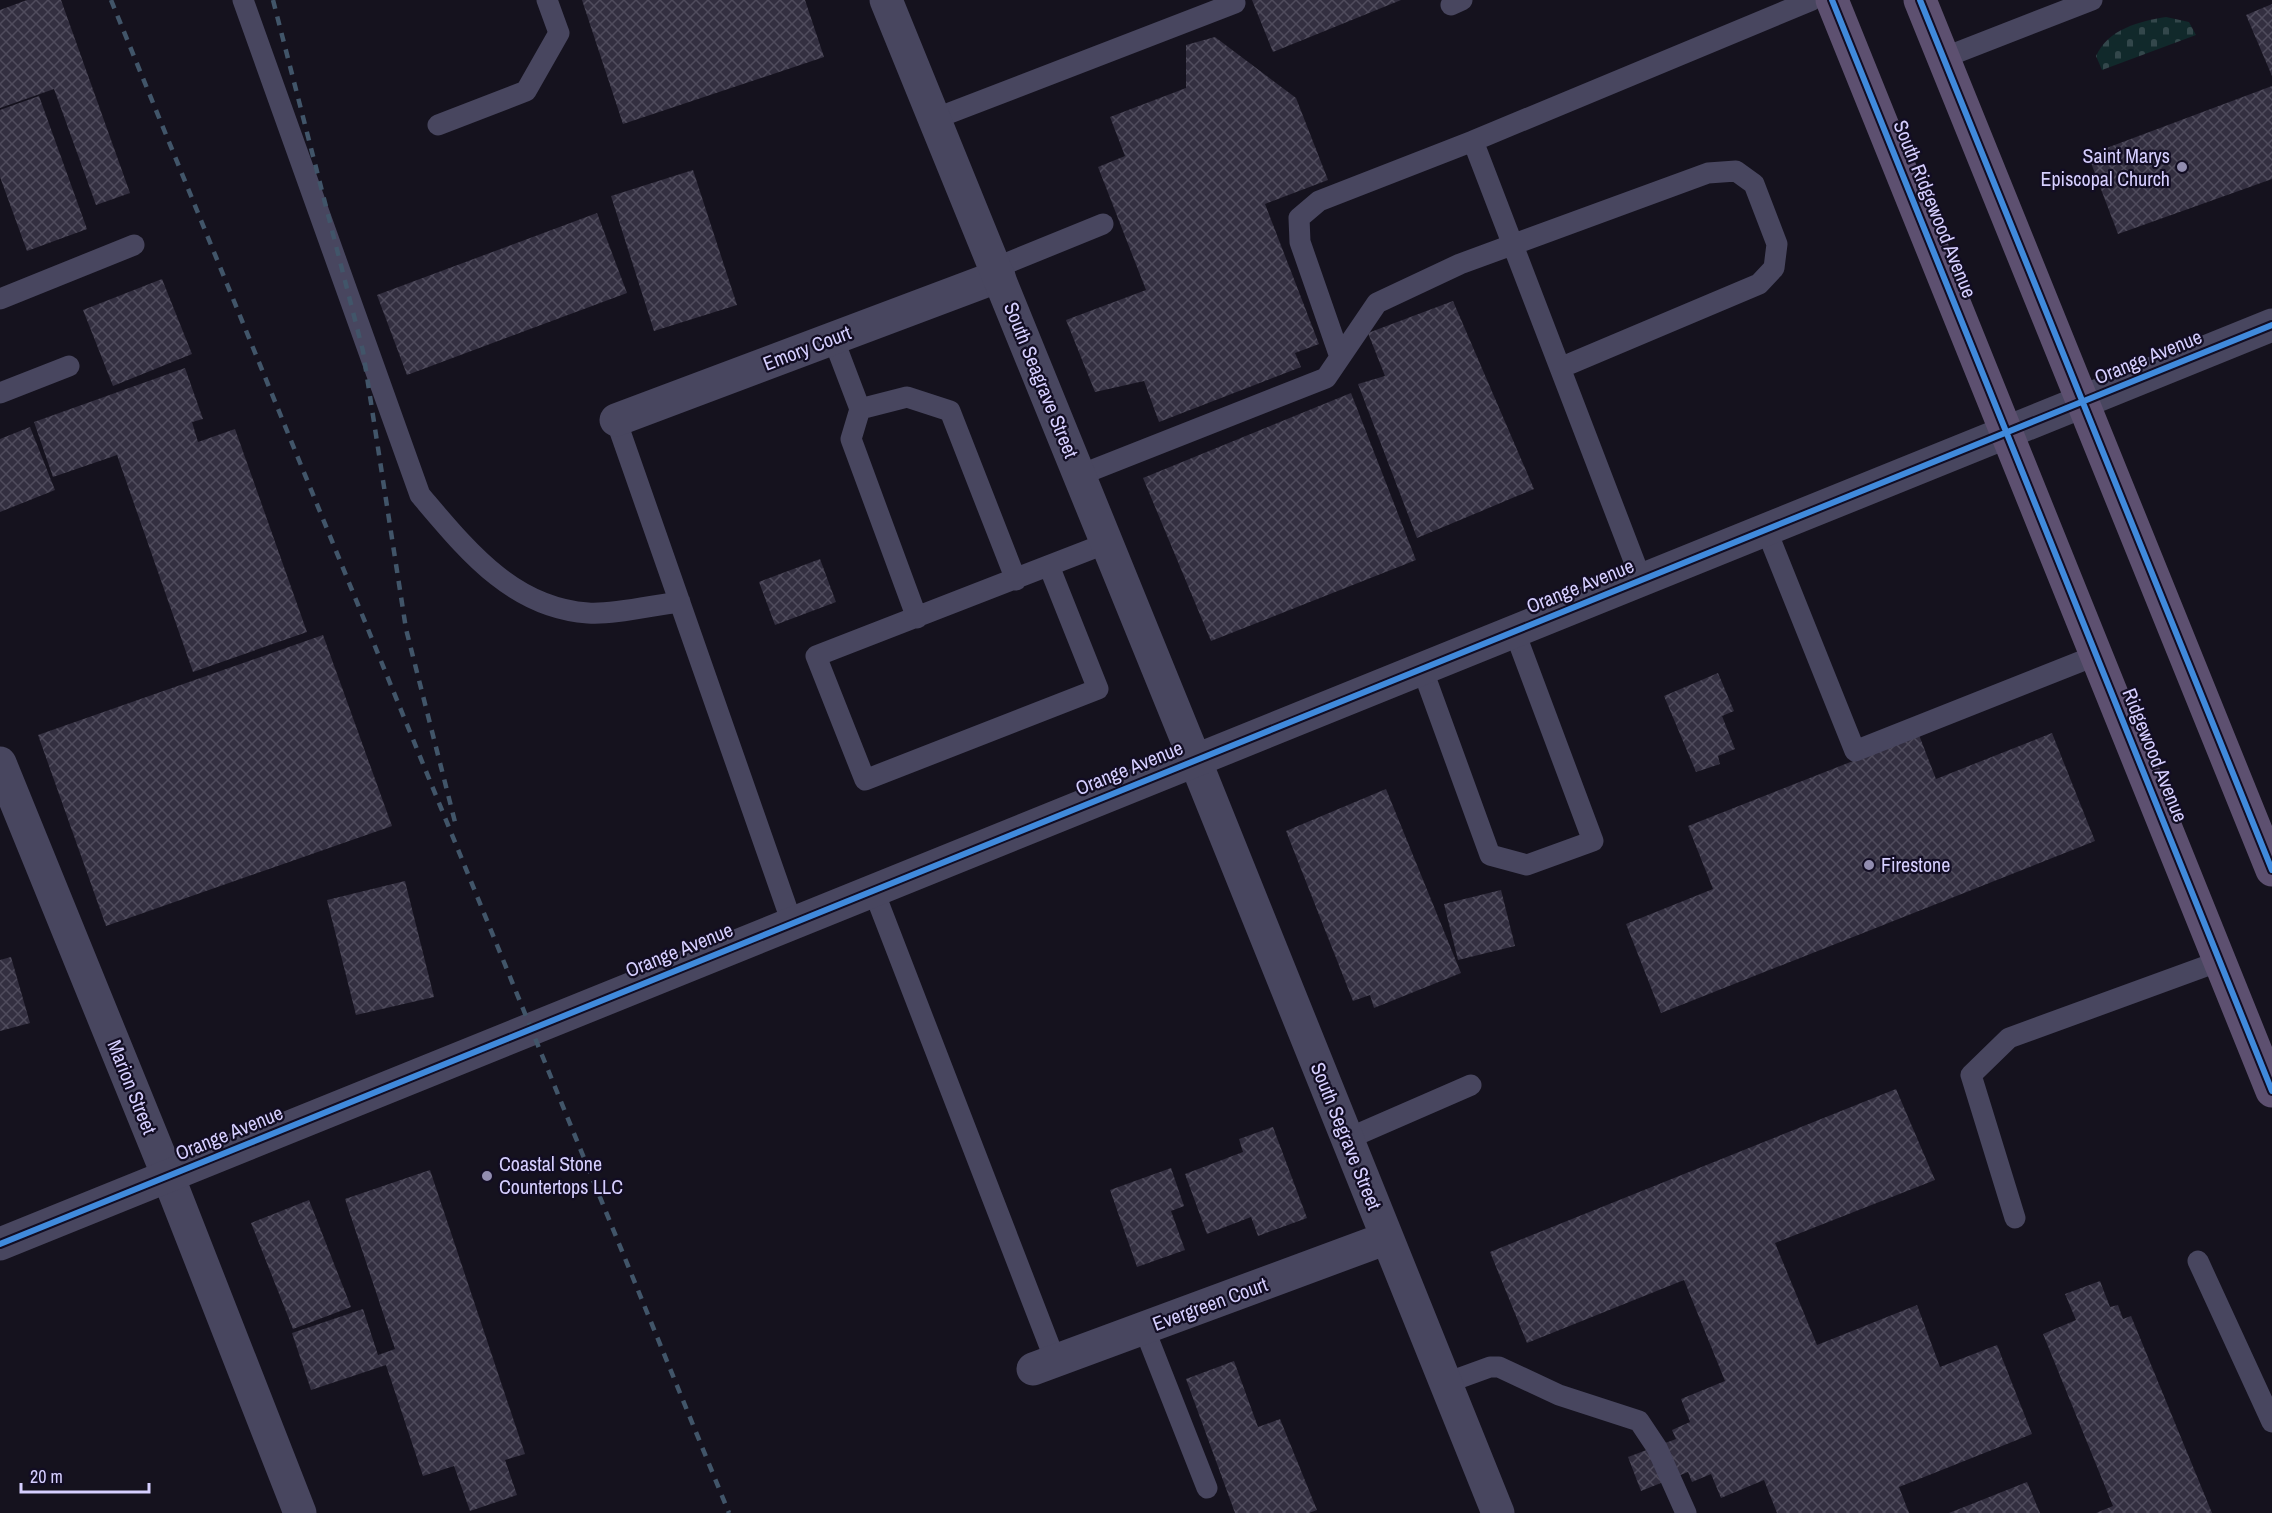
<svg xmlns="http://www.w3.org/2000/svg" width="2272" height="1513" font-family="'Archivo Narrow',sans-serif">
	<defs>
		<pattern id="cemetery-stones" width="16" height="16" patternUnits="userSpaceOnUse" patternTransform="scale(1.5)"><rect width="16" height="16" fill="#11292b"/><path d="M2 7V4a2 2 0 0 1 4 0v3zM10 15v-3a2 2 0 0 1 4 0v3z" fill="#33474b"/></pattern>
		<pattern id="building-cross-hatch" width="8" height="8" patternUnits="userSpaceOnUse" patternTransform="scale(1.5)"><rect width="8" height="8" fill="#332f40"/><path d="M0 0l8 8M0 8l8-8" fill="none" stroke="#504c5d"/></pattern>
	</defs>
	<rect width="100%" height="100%" fill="#15121e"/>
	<path fill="url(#cemetery-stones)" d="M2166,17l23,5 7,13 -94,35 -6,-14c12,-27 44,-35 70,-39z"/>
	<path fill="url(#building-cross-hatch)" d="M27,0h34l69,193 -34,12 -42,-116 -54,19v-98z
		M582,0h223l19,57 -201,67z
		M1252,0h149l-128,52z
		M2272,4v72l-26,-61z
		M1215,37l81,61 32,82 -63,24 54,140 -24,9 6,14 -142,55 -15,-41 -49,11 -29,-72 80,-30 -48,-123 27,-11 -15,-39 76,-29v-43z
		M2272,86v93l-154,55 -30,-79z
		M39,96l48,133 -60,22 -27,-74v-67z
		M693,170l44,135 -83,26 -43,-135z
		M597,213l30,80 -220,82 -30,-80z
		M162,279l30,75 -79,32 -30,-76z
		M1453,301l81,188 -117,49 -59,-154 27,-8 -17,-43z
		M185,368l18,51 -11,3 6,20 37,-13 72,203 -114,40 -76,-217 -64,22 -19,-55z
		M1351,393l65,167 -205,81 -68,-163z
		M30,427l25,63 -55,22v-73z
		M820,559l16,43 -61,23 -16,-43z
		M323,635l69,191 -286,100 -68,-191z
		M1718,673l16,38 -12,5 13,33 -17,7 2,8 -24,8 -32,-76z
		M2052,733l43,108 -434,172 -35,-89 87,-35 -25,-63 231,-91 17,44z
		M1386,789l75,184 -87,35 -4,-13 -17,6 -67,-170z
		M405,881l29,116 -78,18 -29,-115z
		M1501,890l14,56 -57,14 -14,-56z
		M11,957l19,66 -30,8v-71z
		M1896,1089l39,91 -160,63 42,102 100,-40 23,62 57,-22 35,89 -133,53 10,26h-132l-13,-33 -43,18 -10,-24 -19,8 -4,-10 -47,19 -13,-34 48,-18 -4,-9 18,-8 -9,-23 44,-18 -41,-101 -157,63 -37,-91z
		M1273,1127l34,91 -49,18 -7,-19 -44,17 -22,-60 58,-22 -4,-13z
		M1171,1168l13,38 -13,5 14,39 -48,17 -27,-77z
		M430,1170l95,284 -20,6 12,35 -47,16 -16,-45 -31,10 -37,-111 -75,25 -19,-57 71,-24 15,46 17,-6 -50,-150z
		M309,1200l42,107 -58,22 -42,-106z
		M2100,1281l10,26 8,-2 5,14 8,-3 81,197h-116l17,-7 -70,-172 33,-14 -11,-26z
		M1234,1361l24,66 22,-8 37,91 -8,3h-74l-49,-134z
		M2027,1482l13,31h-91z"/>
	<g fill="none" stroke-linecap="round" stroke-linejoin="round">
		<path stroke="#48465f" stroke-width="21" d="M243,0l177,495c46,54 92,113 168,118 25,2 66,-8 92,-11
			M1451,5l11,-5
			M1943,58l149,-58
			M934,119l301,-116
			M438,125l88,-34 33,-58 -12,-33
			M1473,141l339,-141
			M995,268l108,-44
			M0,299l134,-54
			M833,338l27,71 -9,30 66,179
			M1340,357l-40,-115 -1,-24 20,-17 154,-60 168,438
			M0,393l69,-27
			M860,409l47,-12 43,14 66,169
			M616,420l176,503
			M1080,475l246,-97 51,-75 83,-39 248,-91 28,-2 18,13 23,60 -3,24 -15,16 -199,84
			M1766,529l89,222 242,-96
			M1049,566l49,123 -233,91 -49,-124 291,-113
			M1422,668l68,187 37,10 66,-24 -79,-211
			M873,889l182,471
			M1347,1139l124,-54
			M2015,1218l-44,-143 38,-37 211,-77
			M2198,1261l74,161
			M1144,1328l63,160
			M1446,1383l44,-16h9l60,28 80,26 18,27 29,65"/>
		<path stroke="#48465f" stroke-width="33" d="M616,420l383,-144
			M1195,760l303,753
			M0,763l168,413 132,337
			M1033,1369l354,-131"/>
		<path stroke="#48465f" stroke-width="33" d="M886,0l309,760
			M0,1244l2272,-919"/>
		<path stroke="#5d5070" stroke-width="33" d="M1832,0l440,1091
			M1920,0l352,870"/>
		<path stroke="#415569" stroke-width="4.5" stroke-dasharray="9 8" stroke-linecap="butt" d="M111,0l618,1513
			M273,0l90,351 43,278 49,193"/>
		<defs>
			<path id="cycleway" d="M1832,0l440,1091
				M1920,0l352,870
				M0,1244l2272,-919"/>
		</defs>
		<use href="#cycleway" stroke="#120d23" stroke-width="10"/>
		<use href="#cycleway" stroke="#408adc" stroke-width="6"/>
	</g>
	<g fill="#928db0" stroke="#120d23" stroke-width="2">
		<circle cx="2182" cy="167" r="6"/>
		<circle cx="1869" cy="865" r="6"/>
		<circle cx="487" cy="1176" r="6"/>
	</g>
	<g text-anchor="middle" stroke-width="4.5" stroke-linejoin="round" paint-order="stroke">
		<g font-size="20" fill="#d6cfff" stroke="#120d23" text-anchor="start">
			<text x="2170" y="163" text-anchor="end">Saint Marys<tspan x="2170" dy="23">Episcopal Church</tspan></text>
			<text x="1881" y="872">Firestone</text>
			<text x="499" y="1171">Coastal Stone<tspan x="499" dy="23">Countertops LLC</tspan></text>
		</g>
		<g font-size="20" fill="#d6cfff" stroke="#120d23">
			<text transform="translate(1935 209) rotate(68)" y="7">South Ridgewood Avenue</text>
			<text transform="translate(807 348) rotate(-21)" y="7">Emory Court</text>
			<text transform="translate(2148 357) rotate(-22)" y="7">Orange Avenue</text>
			<text transform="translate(1041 380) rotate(68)" y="7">South Seagrave Street</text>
			<text transform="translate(1580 586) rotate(-22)" y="7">Orange Avenue</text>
			<text transform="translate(2155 755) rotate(68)" y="7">Ridgewood Avenue</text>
			<text transform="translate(1129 768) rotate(-22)" y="7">Orange Avenue</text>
			<text transform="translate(679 950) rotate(-22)" y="7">Orange Avenue</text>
			<text transform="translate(132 1087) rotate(68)" y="7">Marion Street</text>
			<text transform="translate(229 1133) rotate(-22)" y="7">Orange Avenue</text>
			<text transform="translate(1346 1136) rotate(68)" y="7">South Segrave Street</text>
			<text transform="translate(1210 1304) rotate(-20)" y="7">Evergreen Court</text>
		</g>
	</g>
	<path d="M21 1483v9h128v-9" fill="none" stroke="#d6cfff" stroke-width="3"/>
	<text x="30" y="1483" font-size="18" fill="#d6cfff" stroke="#120d23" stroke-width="4.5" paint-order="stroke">20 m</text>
</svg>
